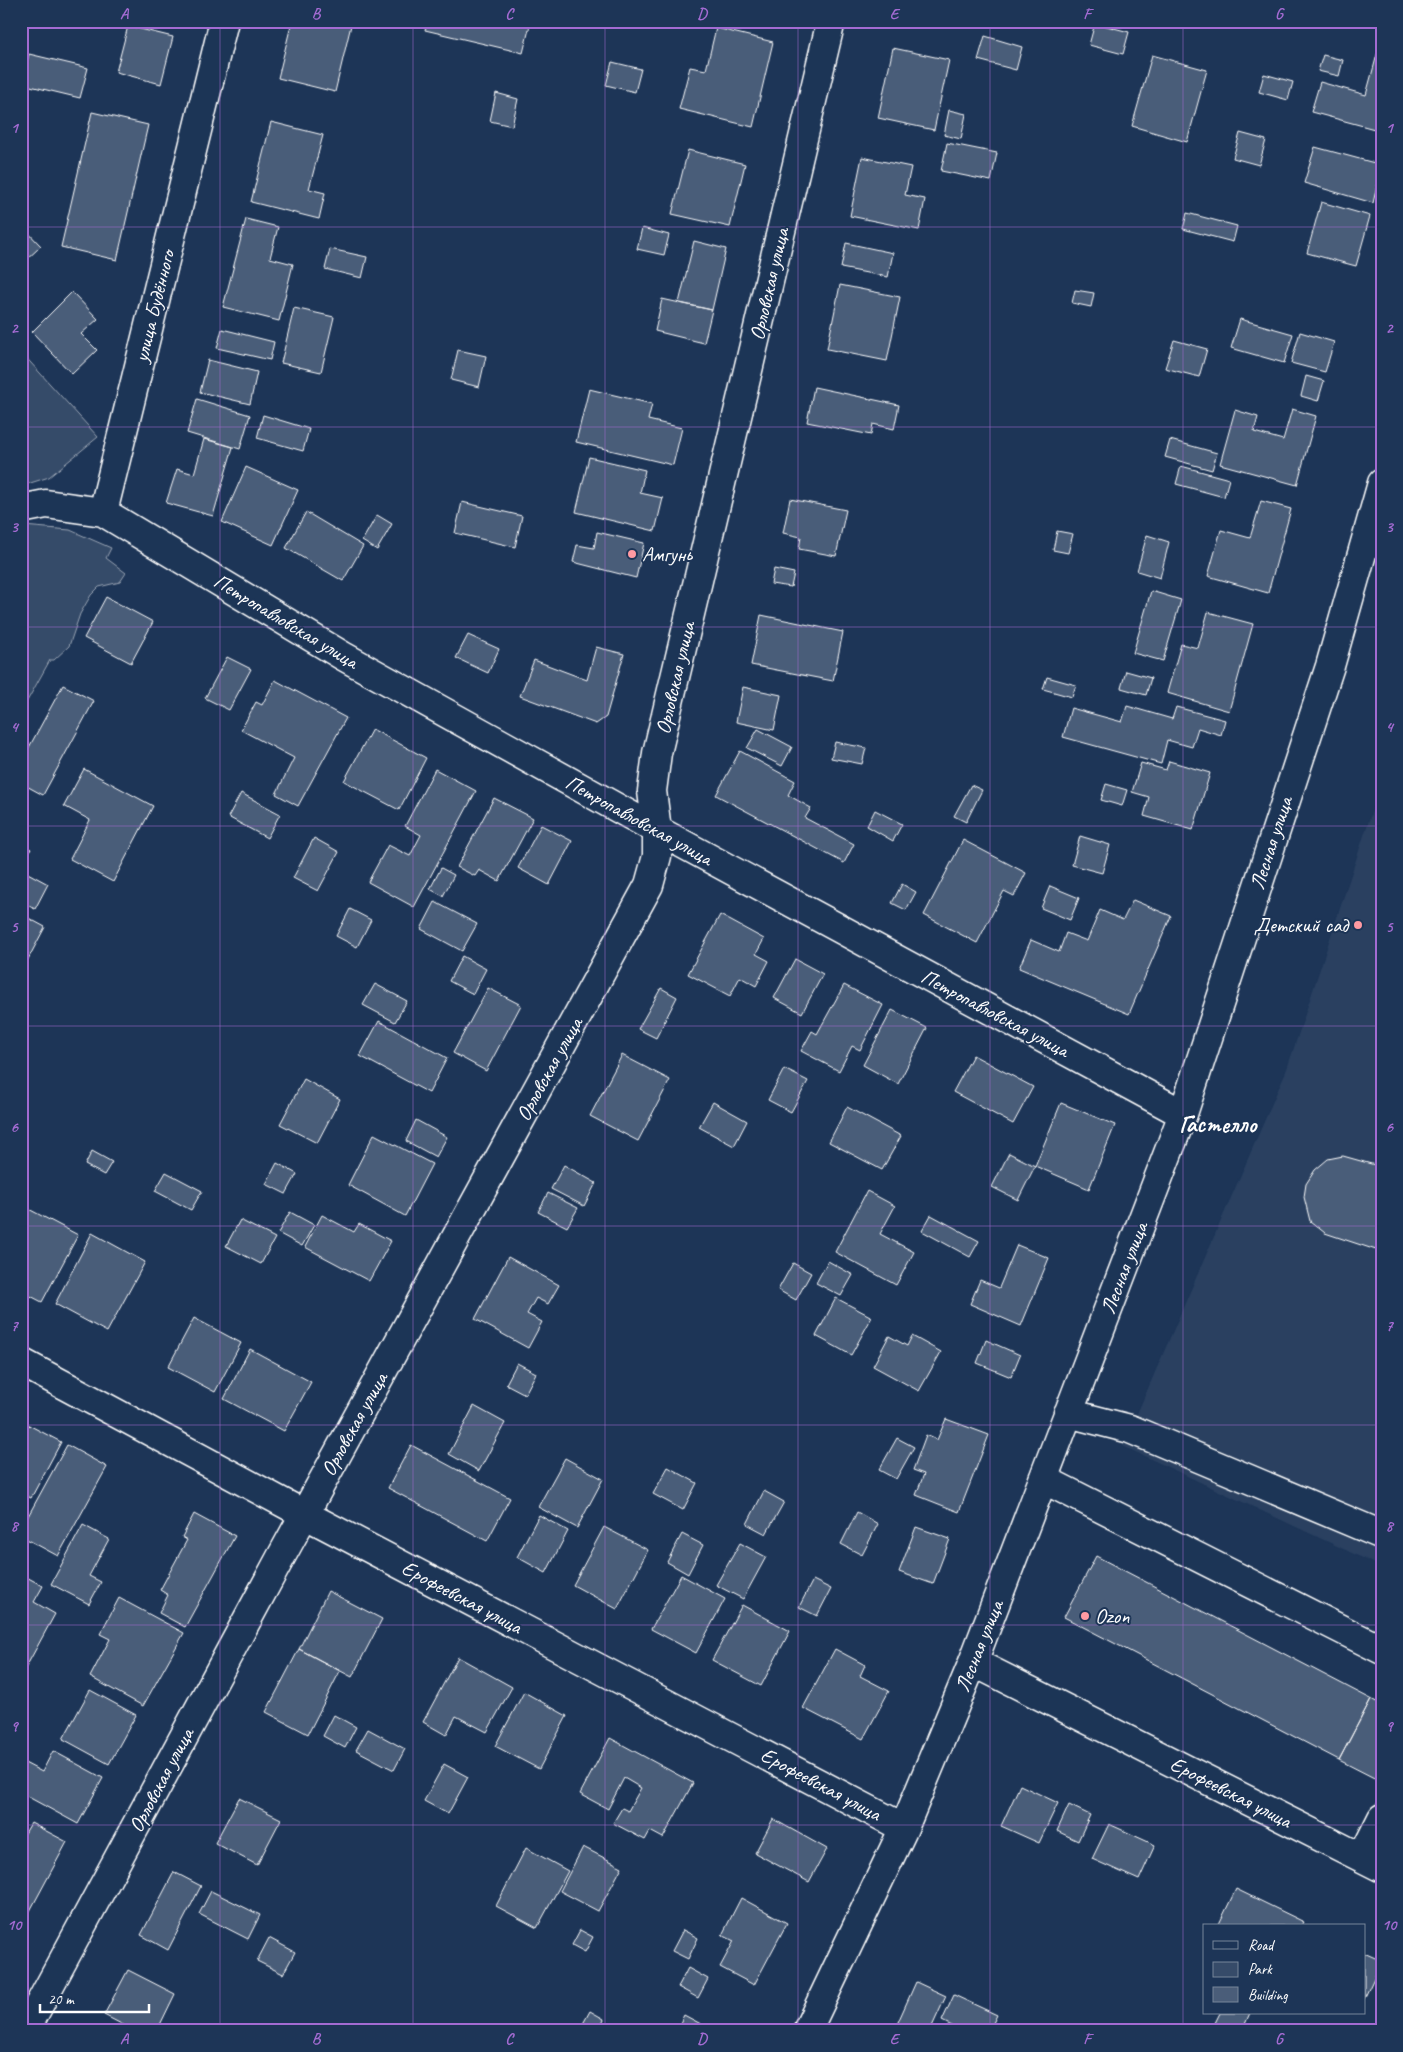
<svg xmlns="http://www.w3.org/2000/svg" width="1403" height="2052" font-family="Caveat,sans-serif">
	<rect width="100%" height="100%" fill="#1d3557"/>
	<filter id="ink" filterUnits="userSpaceOnUse"><feTurbulence type="fractalNoise" baseFrequency=".02" numOctaves="2"/><feDisplacementMap in="SourceGraphic" scale="10" xChannelSelector="R" yChannelSelector="G"/><feConvolveMatrix kernelMatrix="1 2 1 2 8 2 1 2 1" color-interpolation-filters="sRGB"/></filter>
	<g filter="url(#ink)">
		<path fill="#2a4161" d="M1382,781v786l-259,-121 164,-377z"/>
		<path fill="#364b69" stroke="#9aa5b4" d="M21,352l77,85 -49,40 -28,9z
			M23,526l47,4 41,18 -5,10 20,15 -6,9 -21,5 -8,8 -11,19 -11,32 -15,14h-4l-29,52v-185z"/>
		<path fill="#4a5d79" stroke="#fff" d="M292,21h60l-17,71 -57,-14z
			M427,21h104l-8,32 -98,-23z
			M1095,23l34,9 -6,22 -34,-9z
			M128,26l45,11 -12,47 -45,-12z
			M716,28l57,14 -20,85 -74,-18 11,-42 16,3z
			M985,36l37,11 -6,23 -38,-10z
			M893,48l56,12 -15,70 -56,-12z
			M1378,51l4,1v79l-71,-19 9,-30 46,13z
			M29,54l59,14 -8,30 -58,-14z
			M1152,55l55,15 -20,72 -55,-16z
			M1323,55l20,5 -4,16 -21,-5z
			M612,62l29,7 -6,23 -29,-7z
			M1264,74l29,8 -5,18 -29,-8z
			M496,93l22,6 -6,27 -22,-5z
			M949,110l17,4 -5,25 -17,-4z
			M92,112l56,13 -31,135 -56,-13z
			M271,122l52,13 -14,54 16,4 -6,26 -68,-17z
			M1240,133l26,7 -7,25 -26,-7z
			M947,143l50,10 -6,28 -50,-10z
			M1315,147l67,18 -9,38 -69,-20z
			M688,150l57,14 -15,63 -58,-13z
			M862,157l49,10 -6,28 20,4 -6,31 -69,-14z
			M1321,202l49,14 -14,50 -49,-13z
			M1187,213l50,13 -4,16 -50,-13z
			M246,219l32,8 -8,31 23,6 -14,57 -56,-14z
			M21,225l20,21 -20,19z
			M642,228l27,7 -5,20 -27,-6z
			M694,241l32,8 -14,61 -33,-7z
			M846,243l47,10 -5,24 -47,-9z
			M330,249l37,8 -5,21 -37,-9z
			M840,285l60,12 -13,64 -60,-12z
			M1075,290l19,3 -3,14 -19,-4z
			M72,292l26,27 -17,15 16,16 -25,24 -40,-42z
			M662,299l50,11 -8,33 -49,-12z
			M294,308l40,9 -13,55 -40,-9z
			M1240,319l53,15 -9,29 -53,-15z
			M222,329l52,13 -4,18 -53,-12z
			M1300,332l34,10 -9,30 -34,-9z
			M1174,340l33,9 -8,28 -34,-9z
			M458,350l28,6 -7,31 -28,-7z
			M208,360l49,12 -7,32 -50,-12z
			M1306,376l18,5 -6,20 -17,-5z
			M814,387l85,18 -5,24 -21,-5 -2,11 -64,-13z
			M589,389l63,15 -4,16 34,8 -9,37 -97,-23z
			M197,399l53,16 -10,34 -53,-16z
			M1292,409l24,7 -19,69 -77,-21 15,-54 23,7 -4,15 29,8z
			M263,415l46,14 -6,22 -46,-13z
			M204,439l29,8 -20,69 -47,-13 11,-34 17,5z
			M1170,440l47,13 -5,17 -47,-13z
			M589,457l56,13 -5,23 23,5 -8,33 -79,-19z
			M1181,466l48,13 -5,18 -48,-13z
			M246,467l52,23 -25,55 -51,-23z
			M790,499l56,11 -10,46 -37,-7 2,-12 -18,-4z
			M1261,501l30,8 -23,84 -60,-17 13,-46 29,8z
			M462,502l60,14 -7,31 -60,-14z
			M306,512l57,34 -20,35 -57,-33z
			M377,515l15,9 -15,26 -15,-9z
			M1057,531l16,3 -5,19 -15,-3z
			M597,532l47,11 -8,35 -63,-16 4,-17 17,3z
			M1147,535l22,7 -9,36 -23,-7z
			M774,569l20,4 -3,14 -20,-3z
			M1151,591l30,9 -18,61 -30,-8z
			M106,597l47,25 -22,41 -47,-25z
			M1208,612l45,12 -24,87 -62,-18 14,-49 17,4z
			M761,615l82,17 -10,49 -82,-16z
			M468,635l31,14 -11,24 -32,-15z
			M596,647l28,7 -18,63 -10,7 -76,-28 14,-36 53,20z
			M227,657l24,12 -22,41 -24,-12z
			M1126,671l25,7 -5,17 -25,-7z
			M1047,677l29,8 -4,12 -29,-8z
			M275,680l71,38 -48,88 -22,-12 18,-36 -53,-28 15,-28 6,3z
			M63,685l31,16 -51,94 -22,-12v-21z
			M743,687l38,8 -7,35 -38,-8z
			M1127,706l45,13 4,-12 49,13 -4,15 -23,-7 -6,19 -25,-7 -6,24 -98,-27 8,-29 51,14z
			M372,729l54,29 -27,52 -55,-29z
			M758,729l34,18 -10,19 -35,-18z
			M835,742l31,6 -4,16 -31,-6z
			M740,751l55,30 -7,14 23,13 -6,10 49,26 -10,19 -128,-68z
			M1169,761l41,12 -17,57 -49,-14 5,-19 -17,-5 9,-29 25,7z
			M84,769l69,37 -40,76 -43,-23 20,-39 -26,-14z
			M435,769l41,22 -62,116 -46,-25 20,-37 22,11 11,-21 -16,-9z
			M1106,784l21,6 -5,16 -21,-6z
			M971,785l11,5 -16,32 -12,-6z
			M241,793l39,21 -13,24 -39,-21z
			M494,798l39,20 -34,63 -20,-11 -4,6 -18,-9z
			M875,810l27,14 -9,17 -26,-15z
			M541,825l31,16 -23,44 -31,-17z
			M1080,836l30,9 -8,28 -30,-8z
			M314,838l25,14 -21,39 -25,-13z
			M963,840l63,33 -12,23 -10,-5 -27,52 -53,-28z
			M21,844l10,5 -10,17z
			M441,868l13,7 -11,21 -13,-7z
			M24,871l24,13 -13,25 -14,-7v-25z
			M902,884l14,8 -10,18 -14,-7z
			M1050,886l29,12 -9,22 -29,-12z
			M1133,900l38,16 -42,98 -110,-46 12,-28 28,12 7,-19 21,8 13,-31 23,10z
			M435,902l42,22 -15,27 -41,-22z
			M350,909l21,11 -14,27 -21,-11z
			M21,914l24,13 -20,38 -4,-2z
			M720,915l44,24 -8,15 13,7 -13,25 -16,-9 -10,19 -42,-22z
			M462,956l24,13 -13,25 -24,-13z
			M795,959l28,15 -21,39 -28,-15z
			M375,984l32,17 -12,21 -32,-17z
			M844,985l39,20 -23,45 -8,-4 -13,25 -38,-20 11,-20 5,3z
			M488,988l33,17 -35,66 -33,-18z
			M661,988l16,9 -21,41 -18,-9z
			M892,1010l35,18 -29,56 -35,-19z
			M379,1021l68,37 -18,35 -69,-37z
			M622,1055l48,25 -32,61 -48,-25z
			M973,1055l60,32 -20,37 -60,-32z
			M784,1069l24,12 -17,31 -23,-12z
			M304,1079l36,20 -23,44 -37,-19z
			M713,1102l34,19 -13,25 -35,-19z
			M1061,1103l54,22 -26,64 -54,-23z
			M847,1107l54,29 -19,34 -53,-28z
			M416,1120l31,17 -11,20 -30,-16z
			M374,1134l58,30 -27,52 -57,-31z
			M92,1151l20,11 -8,13 -19,-10z
			M1009,1153l26,13 -17,34 -26,-13z
			M1343,1156l39,11v85l-57,-19 -15,-12 -6,-24 2,-13 9,-14 13,-11z
			M277,1163l20,11 -11,20 -20,-10z
			M564,1165l32,18 -12,23 -33,-17z
			M166,1172l36,19 -11,19 -36,-19z
			M867,1191l28,15 -15,28 34,18 -18,33 -61,-33z
			M548,1193l30,15 -11,19 -29,-15z
			M21,1205l57,30 -36,67 -21,-11z
			M290,1212l24,13 -12,21 -24,-13z
			M322,1215l32,17 5,-8 32,17 -22,40 -64,-34z
			M931,1215l48,26 -9,16 -48,-26z
			M240,1220l35,18 -14,26 -35,-18z
			M92,1233l53,29 -38,70 -52,-28z
			M1017,1245l32,13 -28,68 -51,-22 10,-24 19,8z
			M508,1257l51,28 -11,19 -12,-6 -9,16 15,8 -14,26 -53,-29z
			M828,1261l25,14 -12,21 -25,-13z
			M793,1263l18,10 -15,27 -18,-10z
			M836,1298l36,19 -21,38 -35,-19z
			M194,1318l47,25 -26,49 -47,-25z
			M889,1336l18,10 5,-10 29,16 -22,39 -46,-25z
			M986,1340l34,15 -9,22 -34,-14z
			M250,1349l61,33 -27,49 -60,-32z
			M517,1363l19,10 -11,21 -19,-10z
			M474,1406l31,17 -26,48 -30,-17z
			M946,1419l43,16 -30,77 -43,-17 8,-21 -11,-4 13,-35 11,5z
			M21,1421l40,21 -30,56 -10,-5z
			M897,1438l17,9 -18,32 -17,-9z
			M67,1445l40,22 -49,89 -37,-20v-7z
			M411,1445l99,53 -23,43 -99,-53z
			M565,1458l38,21 -26,49 -39,-21z
			M668,1467l29,16 -14,27 -30,-16z
			M764,1491l20,11 -18,32 -19,-10z
			M857,1512l21,12 -16,31 -21,-11z
			M194,1514l41,22 -50,91 -26,-14 9,-18 -8,-5 27,-50 -5,-3z
			M539,1515l29,16 -22,42 -29,-16z
			M83,1525l26,14 -20,37 12,6 -12,22 -38,-20z
			M604,1527l44,23 -31,59 -44,-24z
			M916,1527l34,12 -17,45 -34,-12z
			M682,1534l21,11 -15,29 -21,-12z
			M740,1543l26,14 -23,42 -27,-14z
			M1096,1556l275,143 -32,61 -275,-143z
			M21,1574l22,12 -9,16 21,12 -30,55 -4,-2z
			M681,1575l44,24 -29,54 -45,-24z
			M813,1580l18,9 -14,27 -18,-9z
			M328,1591l54,28 -30,58 -53,-28z
			M119,1598l65,35 -41,73 -53,-29 20,-38 -10,-5z
			M742,1605l48,26 -29,55 -49,-26z
			M299,1649l41,22 -32,63 -42,-22z
			M835,1649l30,16 -5,11 29,15 -26,48 -60,-31z
			M458,1657l54,30 -25,45 -31,-16 -10,19 -23,-13z
			M90,1690l46,25 -27,49 -46,-25z
			M524,1692l43,24 -28,53 -44,-23z
			M1371,1699l11,6v77l-43,-22z
			M334,1715l22,12 -11,21 -22,-12z
			M368,1729l37,20 -11,21 -38,-20z
			M610,1738l83,45 -30,55 -13,-7 -5,9 -32,-17 9,-15 6,3 13,-23 -17,-10 -16,31 -28,-15z
			M53,1751l50,27 -25,46 -57,-31v-32l21,11z
			M444,1764l24,13 -20,37 -24,-13z
			M1020,1785l38,18 -19,40 -38,-17z
			M239,1798l42,21 -24,46 -42,-22z
			M1069,1805l21,10 -12,26 -21,-10z
			M773,1819l54,30 -18,33 -54,-29z
			M31,1823l36,19 -43,80 -3,-2v-80z
			M1109,1824l46,21 -16,35 -47,-21z
			M583,1847l39,20 -24,44 -38,-20z
			M526,1848l42,23 -31,57 -41,-22z
			M174,1872l27,14 -33,64 -27,-15z
			M1236,1889l68,33 -2,4h-84z
			M211,1891l49,24 -12,24 -49,-25z
			M741,1898l46,25 -33,62 -34,-18 14,-26 -12,-6z
			M580,1930l13,7 -8,15 -13,-7z
			M683,1930l15,8 -10,21 -16,-8z
			M269,1938l26,14 -12,22 -26,-13z
			M1364,1953l18,8 -18,38z
			M688,1968l20,11 -10,19 -20,-11z
			M128,1970l47,24 -18,37h-22l-31,-16z
			M916,1982l30,14 -16,35h-36z
			M954,1995l43,20 -8,16h-27l-20,-10z
			M590,2011l14,8 -6,12h-19z
			M1220,2013h30l-8,18h-10l-17,-8z
			M684,2015l30,16h-38z"/>
		<g fill="none" stroke-linecap="round" stroke-linejoin="round">
			<defs>
				<path id="minor" d="M21,509l25,-5 57,8 240,144 314,174 526,284
					M103,512l121,-491
					M21,1362l283,152 600,314
					M1068,1413l62,16 252,106
					M1043,1479l339,171
					M973,1662l409,206
					M1362,1858l20,-40
					M25,2031l256,-474 368,-672 8,-29v-26l-5,-39 5,-38 174,-732
					M807,2031l97,-203 69,-166 210,-548 147,-448 52,-183"/>
			</defs>
			<use href="#minor" stroke="#fff" stroke-width="31"/>
			<use href="#minor" stroke="#1d3557" stroke-width="28"/>
		</g>
	</g>
	<path fill="none" stroke="#a36bd2" stroke-width="1" stroke-opacity="0.55" d="M220,21v2010M413,21v2010M605,21v2010M798,21v2010M990,21v2010M1183,21v2010M21,227h1361M21,427h1361M21,627h1361M21,826h1361M21,1026h1361M21,1226h1361M21,1425h1361M21,1625h1361M21,1825h1361"/>
	<g fill="#ff9aa2" stroke="#1d3557" stroke-width="2">
		<circle cx="632" cy="554" r="5"/>
		<circle cx="1358" cy="925" r="5"/>
		<circle cx="1085" cy="1616" r="5"/>
	</g>
	<g text-anchor="middle" stroke-width="4" stroke-linejoin="round" paint-order="stroke">
		<g font-size="21" fill="#fff" stroke="#1d3557">
			<text transform="translate(769 284) rotate(-77)" y="7">Орловская улица</text>
			<text transform="translate(154 306) rotate(-76)" y="7">улица Будённого</text>
			<text transform="translate(286 621) rotate(31)" y="7">Петропавловская улица</text>
			<text transform="translate(675 678) rotate(-77)" y="7">Орловская улица</text>
			<text transform="translate(639 820) rotate(29)" y="7">Петропавловская улица</text>
			<text transform="translate(1271 843) rotate(-72)" y="7">Лесная улица</text>
			<text transform="translate(995 1013) rotate(28)" y="7">Петропавловская улица</text>
			<text transform="translate(549 1069) rotate(-61)" y="7">Орловская улица</text>
			<text transform="translate(1124 1268) rotate(-69)" y="7">Лесная улица</text>
			<text transform="translate(354 1424) rotate(-61)" y="7">Орловская улица</text>
			<text transform="translate(462 1597) rotate(28)" y="7">Ерофеевская улица</text>
			<text transform="translate(979 1646) rotate(-68)" y="7">Лесная улица</text>
			<text transform="translate(161 1780) rotate(-62)" y="7">Орловская улица</text>
			<text transform="translate(821 1784) rotate(28)" y="7">Ерофеевская улица</text>
			<text transform="translate(1231 1792) rotate(27)" y="7">Ерофеевская улица</text>
		</g>
		<g font-size="21" fill="#fff" stroke="#1d3557" text-anchor="start">
			<text x="642" y="561">Амгунь</text>
			<text x="1348" y="932" text-anchor="end">Детский сад</text>
			<text x="1095" y="1623">Ozon</text>
		</g>
		<g font-size="24" font-weight="bold" fill="#fff" stroke="#1d3557">
			<text x="1218" y="1132">Гастелло</text>
		</g>
	</g>
	<rect width="1403" height="2052" fill="none" stroke="#1d3557" stroke-width="55"/>
	<rect x="1203" y="1924" width="162" height="90" fill="#1d3557" stroke="#77869a"/>
	<rect x="1213" y="1941" width="25" height="8" fill="#1d3557" stroke="#77869a"/>
	<text x="1248" y="1950" font-size="15" fill="#ffffff">Road</text>
	<rect x="1213" y="1962" width="25" height="15" fill="#364b69" stroke="#77869a"/>
	<text x="1248" y="1974" font-size="15" fill="#ffffff">Park</text>
	<rect x="1213" y="1987" width="25" height="15" fill="#4a5d79" stroke="#77869a"/>
	<text x="1248" y="2000" font-size="15" fill="#ffffff">Building</text>
	<path d="M40 2004v8h109v-8" fill="none" stroke="#ffffff" stroke-width="2.5"/>
	<text x="48" y="2004" font-size="15" fill="#ffffff" stroke="#1d3557" stroke-width="4" paint-order="stroke">20 m</text>
	<rect x="28" y="28" width="1348" height="1996" fill="none" stroke="#a36bd2" stroke-width="2"/>
	<g font-size="16" text-anchor="middle" font-weight="bold" fill="#a36bd2">
		<text x="124" y="19">A</text>
		<text x="316" y="19">B</text>
		<text x="509" y="19">C</text>
		<text x="702" y="19">D</text>
		<text x="894" y="19">E</text>
		<text x="1087" y="19">F</text>
		<text x="1279" y="19">G</text>
		<text x="14" y="133">1</text>
		<text x="1389" y="133">1</text>
		<text x="14" y="333">2</text>
		<text x="1389" y="333">2</text>
		<text x="14" y="532">3</text>
		<text x="1389" y="532">3</text>
		<text x="14" y="732">4</text>
		<text x="1389" y="732">4</text>
		<text x="14" y="932">5</text>
		<text x="1389" y="932">5</text>
		<text x="14" y="1132">6</text>
		<text x="1389" y="1132">6</text>
		<text x="14" y="1331">7</text>
		<text x="1389" y="1331">7</text>
		<text x="14" y="1531">8</text>
		<text x="1389" y="1531">8</text>
		<text x="14" y="1731">9</text>
		<text x="1389" y="1731">9</text>
		<text x="14" y="1930">10</text>
		<text x="1389" y="1930">10</text>
		<text x="124" y="2044">A</text>
		<text x="316" y="2044">B</text>
		<text x="509" y="2044">C</text>
		<text x="702" y="2044">D</text>
		<text x="894" y="2044">E</text>
		<text x="1087" y="2044">F</text>
		<text x="1279" y="2044">G</text>
	</g>
</svg>
